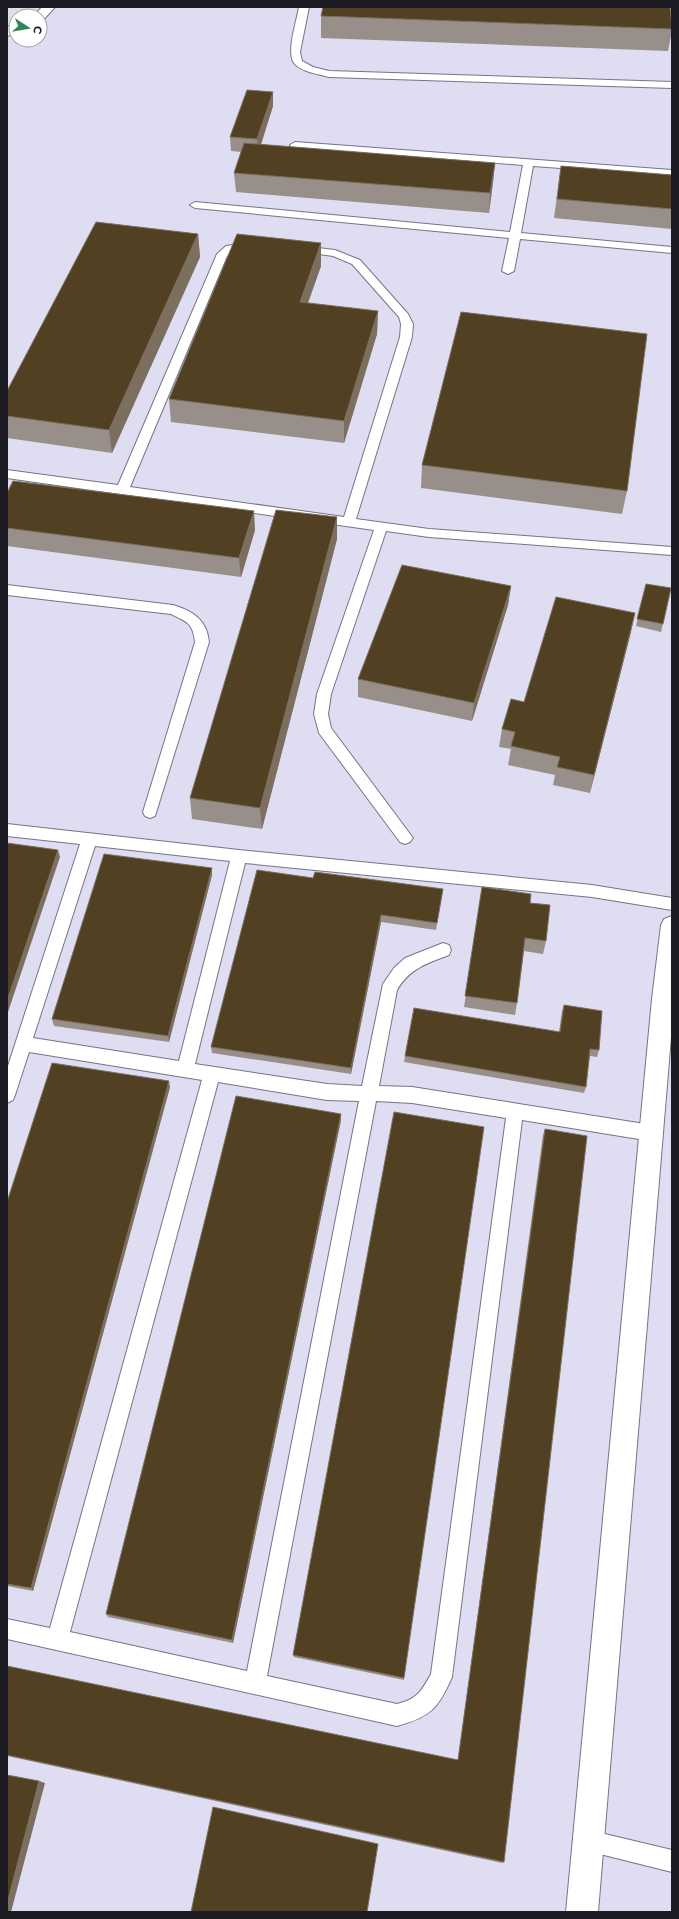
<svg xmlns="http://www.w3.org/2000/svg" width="679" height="1919" font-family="Montserrat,sans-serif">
	<rect width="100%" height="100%" fill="#dfddf2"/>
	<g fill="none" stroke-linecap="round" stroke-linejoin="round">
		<defs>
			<path id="service" d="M299,7h10l-9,45 2,9 11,6 16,4 343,11v6l-343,-11c-10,-3 -28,-5 -35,-14 -8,-11 3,-43 5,-56z
				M295,142l377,28v6l-139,-10 -12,67 151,14v6l-152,-14 -6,32 -6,3 -6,-3 7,-33 -314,-30 -5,-3 5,-3 315,30 13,-67 -232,-18 -1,-2z
				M252,242l5,3 -1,2 -23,4 -6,5 -97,231 214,30 56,-180 1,-13 -2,-7 -47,-53 -19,-8 -36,-5 -1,-2 1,-2 4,-1 34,4 25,10 48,54 5,10 -1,13 -56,182 73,10 243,18v8l-243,-18 -43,-6 -55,163 -3,20 3,14 79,106 3,4 -3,4 -5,2 -5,-2 -81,-109 -5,-19 3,-20 57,-164 -367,-52v-8l111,15 99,-231 9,-8z
				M7,585l166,20c20,6 34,15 36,37l-54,174 -5,2 -5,-2 -2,-4 52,-170c-2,-19 -8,-20 -24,-28l-164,-19z
				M7,824l232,26 353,35 80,13v12l-80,-13 -347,-34 -50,201 132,20 35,2 21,-102 11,-16 11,-10 38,-15 6,2 2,5 -2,5c-22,8 -40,14 -52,35l-18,96 33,1 239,38 6,2 3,6 -3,6 -6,2 -129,-21 -70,557c-14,32 -22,40 -55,49l-390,-87v-20l43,9 152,-548 -173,-28 -14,43 -2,5 -6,3v-34l73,-225 -73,-8zM95,846l135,15 -51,200 -146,-23zM218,1082l109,18 32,1 -112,570 -177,-39zM376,1101l36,2 94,15 -75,556c-10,18 -14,25 -34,30l-130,-28z
				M588,1830l84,20v22l-92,-23 -3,-8 3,-8z"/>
			<path id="minor" d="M42,7h13l-11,12 -4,1v-4h-6z
				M16,24v9l-9,3v-9z
				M672,916v109l-74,887h-32l86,-913 9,-74 3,-6z"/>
		</defs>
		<use href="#service" stroke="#767486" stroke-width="2"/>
		<use href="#minor" stroke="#767486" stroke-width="2"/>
		<use href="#service" fill="#fff" fill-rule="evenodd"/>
		<use href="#minor" fill="#fff" fill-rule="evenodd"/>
	</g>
	<path fill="#988e8a" d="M321,16l351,9v6l-4,20 -347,-13z
		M273,92v14l-12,39 234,18 -2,19 -4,31 -253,-21 -2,-19 8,-21 -11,-1 -1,-14z
		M561,166l111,9v54l-118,-11z
		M198,234l2,23 -88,196 -105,-15v-47z
		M321,266l-13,37 70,8 -1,23 -33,109 -173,-21 -2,-23z
		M422,465l205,26 -5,23 -201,-26z
		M7,493l248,37 -14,47 -234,-31z
		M337,517v22l-75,290 -70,-10 -2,-21z
		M646,584l25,4 -10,44 -25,-6z
		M511,586l-3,19 -36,116 -114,-24v-18z
		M631,632l-41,161 -37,-8 2,-10 -47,-10 3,-16 -12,-2 3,-18 22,-27z
		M212,875l-43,167 -115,-16 -2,-7z
		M313,878l130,11 -7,41 -55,-8 -30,152 -139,-21 -1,-6z
		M482,887l48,16 16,38 -3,13 -19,-3 -7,52 -2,12 -51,-8z
		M564,1005l35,45 -2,7 -7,-1 -4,31 -2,6 -180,-31 1,-6 154,-24 3,-21z
		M170,1087l-137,504 -26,-5v-384z
		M341,1120l-108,523 -125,-26 -2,-3z
		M545,1129l-41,733 -2,1 -495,-107v-90l451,94 85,-625z
		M293,1655l111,23v2l-110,-23z"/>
	<path fill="#7c6f60" d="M273,92v14l-15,47 -1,-14z
		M495,163l-2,19 -4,31 1,-20z
		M198,234l2,23 -88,196 -3,-23z
		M321,243v23l-21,59v-23z
		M378,311l-1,23 -33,109v-22z
		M254,511l1,19 -14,47 -2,-19z
		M337,517v22l-75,290 -2,-21z
		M511,586l-3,19 -36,116 2,-18z
		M635,613l-4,19 -41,161 4,-18z
		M58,850l2,7 -53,158v-14z
		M212,868v7l-43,167 -1,-6z
		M381,915v7l-30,152v-6z
		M169,1081l1,6 -137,504 -2,-3z
		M341,1114v6l-108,523 -1,-3z
		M39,1781l6,2 -34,129h-4v-8z"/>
	<path fill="#524022" stroke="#7c6f60" d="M323,7h347l2,22 -351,-13z
		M247,90l26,2 -16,47 -27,-2z
		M244,143l251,20 -5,30 -256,-20z
		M561,166l111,9v34l-115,-10z
		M96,222l102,12 -89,196 -102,-14v-25z
		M237,234l84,9 -21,59 78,9 -34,110 -175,-22z
		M461,312l186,22 -20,157 -205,-26z
		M13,481l241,30 -15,47 -232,-30v-35z
		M276,510l61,7 -77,291 -70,-10z
		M402,565l109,21 -37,117 -116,-24z
		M646,584l25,4 -8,36 -26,-5z
		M556,597l79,16 -41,162 -37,-8 3,-10 -49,-11 4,-14 -13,-3 9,-30 13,3z
		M7,843l51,7 -51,151z
		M104,854l108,14 -44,168 -116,-17z
		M257,870l56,8 2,-6 128,17 -6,34 -56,-8 -30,153 -140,-21z
		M482,887l49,7 -1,9 20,2 -4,36 -21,-3 -8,65 -52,-7z
		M564,1005l38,6 -3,39 -9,-1 -4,38 -181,-31 9,-48 146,24z
		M52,1063l117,18 -138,507 -24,-4v-382z
		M236,1096l105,18 -109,526 -126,-26z
		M394,1112l90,15 -80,551 -111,-23z
		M545,1129l42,7 -83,726 -497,-107v-89l451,94z
		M7,1775l32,6 -32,123z
		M213,1807l165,37 -11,68h-176z"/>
	<rect width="679" height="1919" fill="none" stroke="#1c1b23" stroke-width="16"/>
	<g transform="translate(28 28) rotate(102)"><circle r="19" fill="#ffffff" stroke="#a4a4a7"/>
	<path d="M0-3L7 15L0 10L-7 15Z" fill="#2e8559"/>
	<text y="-6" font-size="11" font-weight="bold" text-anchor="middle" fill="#1c1b23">С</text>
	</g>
</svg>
